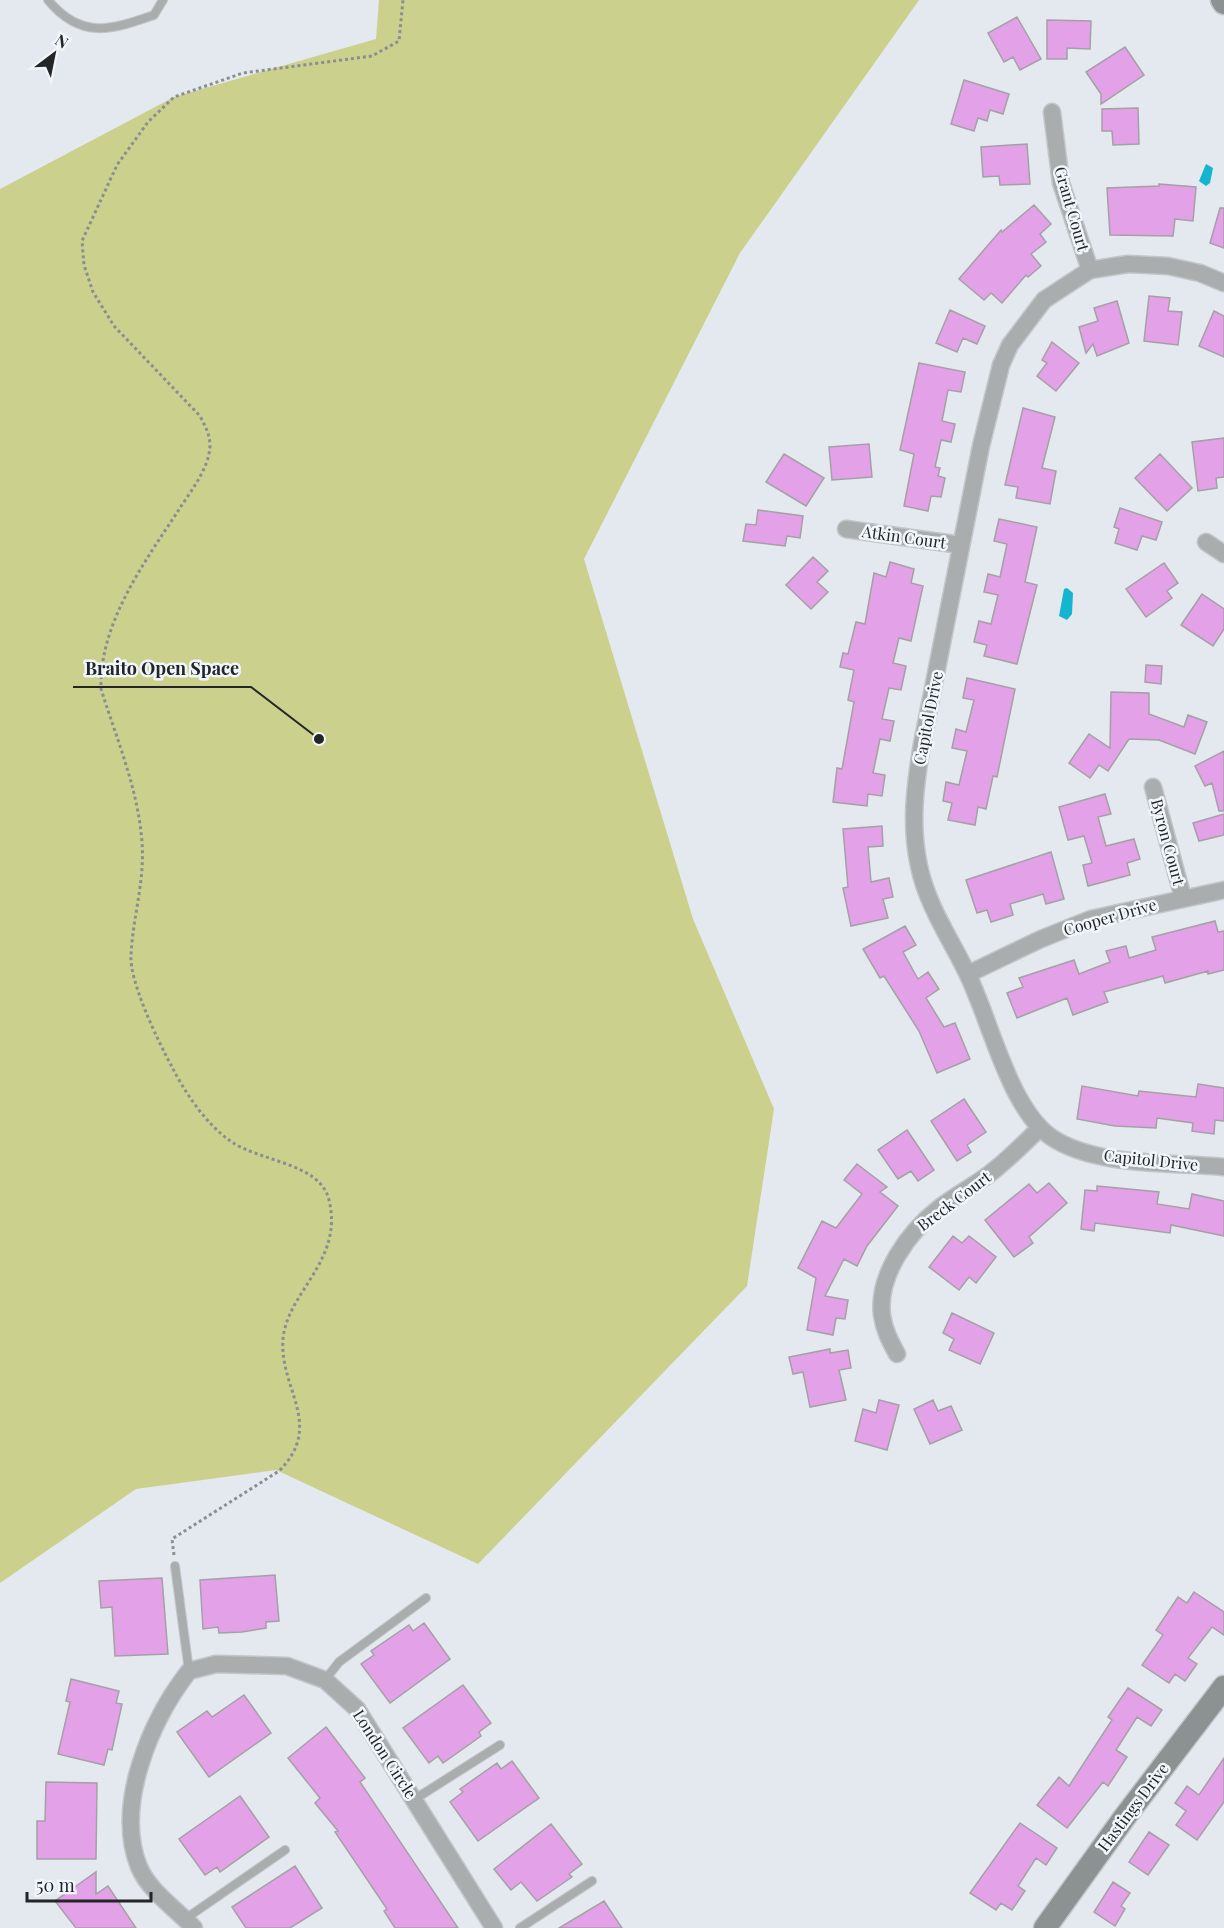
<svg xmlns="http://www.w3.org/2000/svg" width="1224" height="1928" font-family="'Playfair Display',serif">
	<rect width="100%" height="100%" fill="#e3e9ee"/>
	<path fill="#cbd18d" d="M379,0h540l-179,253 -156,306 109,360 81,190 -27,177 -269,278 -202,-94 -140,19 -136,94v-1394l174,-92 202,-58z"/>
	<path fill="#14b5ce" d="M1206,164l7,4 -3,15 -4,3 -7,-5z
		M1067,588l6,5 -1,21 -5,6 -8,-4 5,-27z"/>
	<path fill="#e3a1e8" stroke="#a5a0a5" stroke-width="1.5" d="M1017,17l24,42 -21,11 -7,-13 -9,5 -16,-29z
		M1047,20l44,1 -1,28 -23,-1v11h-20z
		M1125,47l19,28 -43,29v-10l-15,-22z
		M964,80l45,14 -6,20 -13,-4 -3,11 -9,-3 -4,13 -23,-7z
		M1138,108l1,36 -26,1 -1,-14h-10v-22z
		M1027,144l3,40 -30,1 -1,-9 -16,1 -2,-30z
		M1159,184l37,3 -3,34 -18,-2 -2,17 -63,-1 -3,-47 52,-2z
		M1034,205l17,19 -11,10 6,8 -15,12 10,12 -13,11 -2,-2 -24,28 -11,-10 -7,7 -25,-21 42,-49 1,2z
		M1220,208h4v40l-14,-5z
		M1149,296l21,2 -2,13 14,1 -4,33 -34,-4z
		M1117,301l12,42 -32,13 -4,-12 -7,9 -7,-26 19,-6 -4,-13z
		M950,310l35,16 -8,18 -14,-6 -6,14 -21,-9z
		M1214,311l10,5v41l-25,-11z
		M1052,342l27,21 -23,28 -19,-15 10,-13 -5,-3z
		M919,363l46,9 -4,20 -13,-2 -6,31 13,3 -4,18 -10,-2 -6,27 5,1 -2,8 7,2 -4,19 -10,-1 -3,15 -24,-5 10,-52 -14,-4z
		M1023,408l32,9 -13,51 14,3 -6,33 -34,-6 2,-11 -13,-2z
		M1224,438v39l-8,1 1,10 -19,3 -6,-49z
		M869,444l3,33 -40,3 -3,-33z
		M784,454l40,24 -18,28 -40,-24z
		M1160,454l32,34 -25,23 -32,-33z
		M1120,508l42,14 -6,18 -14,-4 -5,14 -22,-7 4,-14 -5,-2z
		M758,510l45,6 -3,22 -13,-2 -2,10 -42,-5 3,-17 10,1z
		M999,519l38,8 -12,55 12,3 -20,79 -33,-8 3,-11 -13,-3 5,-21 12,3 7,-29 -14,-3 4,-18 12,3 7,-33 -13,-3z
		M813,557l15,14 -11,11 11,10 -17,17 -25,-24z
		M890,562l24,7 -3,14 12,3 -12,55 -12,-3 -6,25 13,3 -5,24 -12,-2 -7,31 12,2 -4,20 -10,-2 -7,34 12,2 -3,21 -14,-2 -1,12 -34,-4 4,-34 5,1 12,-67 -6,-2 6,-30 -14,-3 3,-14 5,1 8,-32 9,2 9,-51 12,4z
		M1164,563l14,20 -11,8 5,7 -26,19 -20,-28z
		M1202,594l22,15v20l-11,17 -32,-21z
		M1146,665l16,1 -1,18 -16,-2z
		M967,678l48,11 -18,88 -4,-1 -7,33 -8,-2 -3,18 -27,-5 4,-17 -9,-2 3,-19 13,3 8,-34 -15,-3 4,-19 10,3 8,-32 -11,-2z
		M1111,692l38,1v21l35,13 4,-12 19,7 -12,32 -36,-14 -30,-1 -21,32 -9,-6 -9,13 -21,-15 20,-29 21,14z
		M1224,751v60h-5l-7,-28 -7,3 -10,-20z
		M1105,794l6,20 -13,3 8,29 28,-7 6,20 -13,4 3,12 -42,11 -5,-21 9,-2 -8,-27 -16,4 -9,-33z
		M1224,814v21l-25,6 -6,-18z
		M882,826l1,20 -15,1 3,35 18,-4 4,19 -10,2 5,19 -37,8 -8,-38 5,-1 -5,-58z
		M1051,852l13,47 -18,5 -3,-10 -33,10 3,11 -22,7 -4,-12 -10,3 -11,-33z
		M1215,921l3,11 6,-1v39l-16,4v-3l-43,12 -2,-7 -59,16 4,10 -35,13 -6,-17 -50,20 -10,-25 16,-6 -4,-9 55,-18 5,14 31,-12 -4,-11 20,-5 3,12 27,-8 -4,-13z
		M905,926l11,19 -13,7 15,27 10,-7 11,17 -13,9 18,29 11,-4 15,36 -33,14 -18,-42 -35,-55 -4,2 -17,-29z
		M1198,1084l26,4v33l-9,-1 -1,14 -22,-3 1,-8 -36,-5 -1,10 -41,-2 -38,-7 5,-33 56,10 1,-5 57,6z
		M964,1099l22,33 -19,13 4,7 -14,9 -26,-40z
		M907,1130l27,40 -16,11 -7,-10 -13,8 -20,-29z
		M857,1164l30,23 -7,5 18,14 -31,40 -10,20 -13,-7 -19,37 23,4 -3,19 -9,-1 -3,17 -26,-5 9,-52 -18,-10 24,-47 14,7 26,-34 -18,-14z
		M1049,1183l18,20 -38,34 4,6 -19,14 -29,-37 44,-36 8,9z
		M1097,1186l62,6 -2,12 32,5 3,-15 32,7v35l-53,-11 -1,8 -75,-10 -1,8 -13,-2 4,-39 12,1z
		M953,1236l9,7 7,-7 27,21 -20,26 -7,-6 -10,13 -30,-23z
		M952,1313l42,20 -14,31 -31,-14 5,-11 -11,-6z
		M830,1349v4l18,-3 3,18 -12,2 7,30 -36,7 -7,-35 -10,2 -4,-17z
		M879,1400l20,5 -12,45 -32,-9 8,-32 13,4z
		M933,1400l5,11 13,-5 11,24 -32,14 -16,-35z
		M275,1575l4,46 -13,1v6l-24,4 -23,1 -1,-6 -15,2 -3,-49z
		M162,1578l6,76 -53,2 -3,-49 -11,1 -2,-27z
		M1194,1592l30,20v23l-12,-8 -24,31 9,6 -12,17 -10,-7 -6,9 -27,-18 21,-30 -7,-5 22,-33 9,6z
		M424,1623l26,36 -60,44 -29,-39 13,-9 -3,-4 38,-26 4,6z
		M71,1679l48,12 -3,12 6,1 -10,46 -4,-1 -4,16 -46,-11 12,-52 -4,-1z
		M463,1685l28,38 -12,9 2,4 -38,27 -5,-7 -9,7 -26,-35z
		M1128,1688l34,22 -11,16 -14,-9 -21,33 11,7 -19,29 -5,-4 -36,46 -30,-23 22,-28 10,9 43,-66 -4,-3z
		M244,1695l27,38 -62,44 -32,-45 30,-21 5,6z
		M326,1727l39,51 -5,4 98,146h-63l-11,-17 3,-2 -52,-77 3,-1 -23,-28 5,-5 -32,-40z
		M1224,1758v44l-27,38 -21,-15 10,-14 -11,-8 12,-17 12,9z
		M512,1761l27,37 -61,43 -28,-39 13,-10 -3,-3 37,-26 4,6z
		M46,1782l51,1 -1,76h-59v-38h8z
		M240,1796l29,41 -49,35 -3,-5 -12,8 -26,-36z
		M1020,1823l37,25 -11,17 -10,-7 -18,28 7,5 -13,19 -11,-7 -5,7 -26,-17z
		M551,1824l31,40 -13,10 3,3 -35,24 -16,-19 -10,8 -17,-21z
		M1149,1832l20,13 -21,30 -19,-13z
		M295,1866l27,42 -32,20h-44l-14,-21z
		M96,1872v22l12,-8 28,42h-60l-21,-27z
		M1113,1882l17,11 -9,13 4,3 -10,17 -21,-14z
		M604,1901l18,27h-63z"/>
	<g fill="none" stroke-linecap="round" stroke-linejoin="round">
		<defs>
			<path id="lane" d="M48,0c33,40 63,30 106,15l9,-15
				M175,1566l14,105
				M325,1680l14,-18 87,-64
				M415,1799l85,-54
				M185,1919l100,-69
				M520,1928l72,-47"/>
			<path id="street" d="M1052,112l9,71 29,87
				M1224,283l-24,-10 -32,-7 -40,-2 -38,6 -46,30 -34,45 -9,20 -20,81 -59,298c-7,41 -12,81 -3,122 8,39 31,72 48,107 23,46 42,135 84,164 44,30 121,25 173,30
				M846,529l115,16
				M1206,542l18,12
				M1153,787l30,111
				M968,974l73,-35 50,-20 133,-29
				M897,1354c-7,-13 -13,-24 -15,-39 -5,-40 27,-83 56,-106 16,-13 34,-22 50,-34 19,-14 35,-31 52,-47
				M194,1928c-17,-18 -45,-37 -55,-61 -25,-62 12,-147 50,-196l27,-7 71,2 38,14 32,29 137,219"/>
			<path id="secondary" d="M1222,0l2,3
				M1045,1928l79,-110 100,-131"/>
		</defs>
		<use href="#lane" stroke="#c0c6ca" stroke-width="10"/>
		<use href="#street" stroke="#c0c6ca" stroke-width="19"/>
		<use href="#secondary" stroke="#c0c6ca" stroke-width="25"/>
		<path stroke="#8a8e91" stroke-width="3" stroke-dasharray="3 3" stroke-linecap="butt" d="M174,1555l-2,-16 107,-68c46,-46 0,-82 4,-132 4,-47 61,-78 46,-139 -9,-38 -71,-38 -100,-60 -24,-17 -45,-49 -58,-75 -13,-24 -42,-84 -40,-110 2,-39 14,-74 11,-113 -4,-53 -25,-102 -41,-153 -2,-65 43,-126 77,-178 12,-19 31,-42 32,-65 0,-12 -5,-20 -10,-30l-86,-90 -21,-34 -9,-27 -2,-24 35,-76 31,-43 26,-25 69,-24 129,-17 27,-15 4,-41"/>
		<use href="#lane" stroke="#aaadad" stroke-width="8"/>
		<use href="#street" stroke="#aaadad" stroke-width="16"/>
		<use href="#secondary" stroke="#8c9191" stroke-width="22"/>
	</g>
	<g text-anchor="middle" stroke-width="5" stroke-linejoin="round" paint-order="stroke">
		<g font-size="16" fill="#232527" stroke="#f0f6fb">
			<text transform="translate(1072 209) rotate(74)" y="6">Grant Court</text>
			<text transform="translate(904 537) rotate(8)" y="6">Atkin Court</text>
			<text transform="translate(928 718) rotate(-79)" y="6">Capitol Drive</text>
			<text transform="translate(1168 842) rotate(75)" y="6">Byron Court</text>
			<text transform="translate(1110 917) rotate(-16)" y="6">Cooper Drive</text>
			<text transform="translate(1151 1160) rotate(6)" y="6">Capitol Drive</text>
			<text transform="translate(954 1201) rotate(-37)" y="6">Breck Court</text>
			<text transform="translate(385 1754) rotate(57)" y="6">London Circle</text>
			<text transform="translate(1133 1807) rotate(-53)" y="6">Hastings Drive</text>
		</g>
	</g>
	<path fill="none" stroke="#232527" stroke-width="2" d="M319 739L251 687H73"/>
	<circle fill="#232527" stroke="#f0f6fb" stroke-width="2" cx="319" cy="739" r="6"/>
	<g font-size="18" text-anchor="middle" font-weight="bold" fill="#232527" stroke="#f0f6fb" stroke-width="5" stroke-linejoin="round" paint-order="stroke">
		<text x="162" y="675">Braito Open Space</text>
	</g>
	<g transform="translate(54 54) rotate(32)" stroke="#f0f6fb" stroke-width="4.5" paint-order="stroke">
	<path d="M0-4.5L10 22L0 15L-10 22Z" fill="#232527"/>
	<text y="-9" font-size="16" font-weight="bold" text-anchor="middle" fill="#232527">N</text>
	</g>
	<path d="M27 1892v9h124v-9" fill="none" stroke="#232527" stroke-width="3"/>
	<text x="36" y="1892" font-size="18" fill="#232527" stroke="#f0f6fb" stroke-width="4.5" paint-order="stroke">50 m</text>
</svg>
